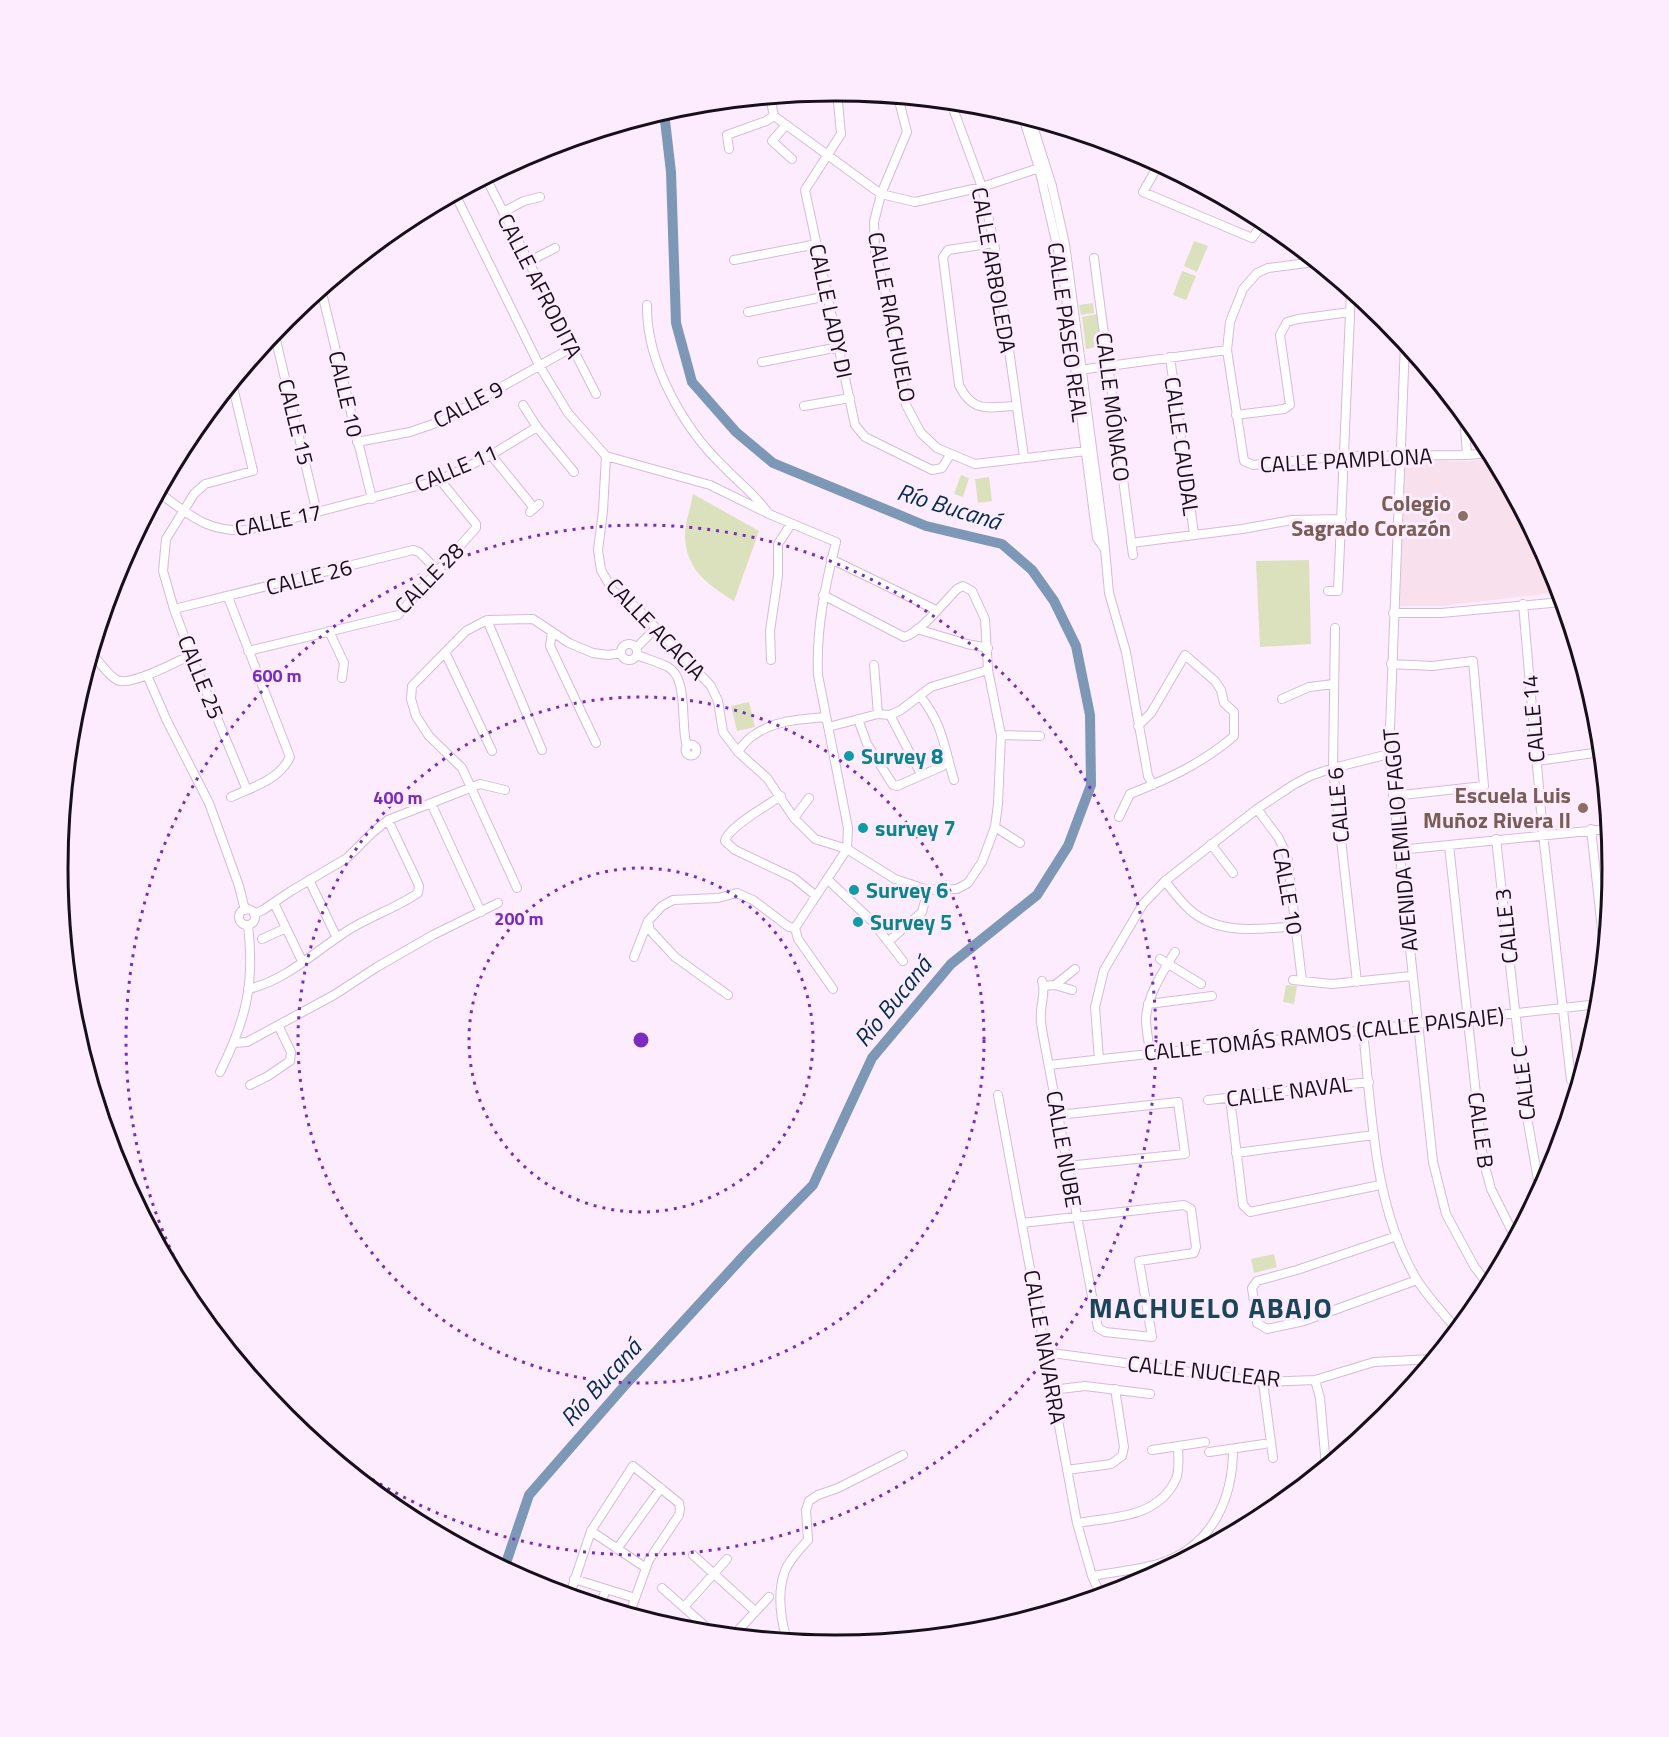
<svg xmlns="http://www.w3.org/2000/svg" width="1669" height="1737" font-family="'Titillium Web',sans-serif">
	<rect width="100%" height="100%" fill="#fcecfe"/>
	<path fill="#f8e1ed" d="M1493,458l60,113 6,21 -117,14h-42l3,-145h67z
		M1278,1497l2,7 -14,11 -28,15 7,-11 16,-10 9,-11z"/>
	<path fill="#dce1bd" d="M1194,241l14,5 -11,26 -13,-6z
		M1182,271l14,5 -10,24 -13,-5z
		M1093,303l1,10 -13,2 -2,-10z
		M1097,314l4,32 -15,3 -4,-32z
		M961,475l8,3 -6,19 -9,-3z
		M989,477l3,24 -14,2 -3,-24z
		M693,494l66,37 -25,70c-28,-17 -50,-33 -49,-69 1,-12 6,-26 8,-38z
		M1309,560l2,84 -51,3 -4,-86z
		M749,702l6,25 -18,4 -6,-25z
		M1286,985l11,1 -3,18 -11,-2z
		M1274,1254l3,13 -23,6 -3,-14z"/>
	<g fill="none" stroke-linecap="round" stroke-linejoin="round">
		<path stroke="#7d98b6" stroke-width="10" d="M504,1569l25,-74 97,-111 124,-135 63,-64 59,-127 79,-94 86,-69 31,-49 23,-61 -1,-70 -14,-69 -22,-45 -22,-31 -30,-26 -76,-18 -153,-63 -37,-31 -44,-50 -16,-59 -5,-151 -7,-60"/>
		<defs>
			<path id="minor" d="M837,91l4,43 -36,56 50,235 10,12 67,33 10,-2 8,-13
				M770,97l4,19 107,78 34,8 67,-15 60,-20
				M898,97l9,35 -26,62 -7,28 1,29 21,82 10,72 15,28 16,15 38,16 111,-13
				M951,103l31,84 12,56 30,214
				M1023,117l16,51 23,99 35,271 7,10
				M1031,120l21,66 13,58 39,294 5,55 17,59 22,124 5,9
				M786,125l-14,16 20,18
				M729,149l-2,-14 39,-14 8,-5
				M1159,164l-16,28 109,46 13,-17
				M486,178l110,216
				M455,194l84,171 29,48 38,43 -3,55 -5,39 3,20 12,21 23,16 75,79 7,15 5,31 15,20 29,26 27,40 21,21 32,10 48,30 33,11 29,-1 11,-6 14,-21 13,-35 3,-23 3,-69 -13,-65 -3,-51 -13,-28 -9,-5 -6,3c-12,12 -38,45 -53,48l-81,-42
				M503,212l21,-11 16,-4
				M994,243l-46,7 -5,7 16,128c14,29 29,22 57,21
				M1094,258l39,297
				M734,260l83,-16
				M528,262l27,-14
				M1315,262l-47,6 -11,5 -14,16 -13,33 -3,28 17,111 9,4 90,-9 124,-1 23,-2
				M321,289l51,210
				M647,305c-1,57 36,123 77,162 16,17 30,26 44,46
				M748,312l80,-16
				M274,332l43,181
				M1405,343l-16,411 44,408 13,52 28,52 15,20
				M1170,357l24,177
				M762,362l77,-15
				M1079,370l148,-20
				M232,383l21,88 -48,13 -11,10 -28,45 -3,32 11,38 17,46 56,135
				M523,405l14,22 37,45
				M804,406l46,-8
				M1236,415l48,-6 6,-4 -10,-70 7,-13 11,-3 52,-7
				M1464,416l3,39
				M357,442l53,-10 29,-10 132,-74
				M491,455l43,53
				M606,456l104,29 59,29 67,28c-11,44 -20,87 -18,133l30,153 -1,21 -52,79 3,11 35,50
				M158,492c32,23 49,41 90,38l192,-50 51,-25 46,-28
				M530,512l9,-8
				M1131,543l111,-14 50,-9 50,-1
				M831,559l105,51
				M1328,591h10l13,-300
				M228,597l62,160c-11,23 -37,30 -59,40
				M1523,604l20,230 28,246
				M174,609l239,-59 6,2 18,18
				M1393,613h48l121,-11
				M487,620l55,130
				M1335,628l-2,140 24,214
				M917,629l50,15 21,4
				M329,631l15,32 -2,15
				M552,632l-2,14 46,97
				M621 652a8 8 0 1 1 16 0a8 8 0 1 1-16 0Z
				M636,648l20,-20
				M248,651l150,-36 78,-87v-4l-36,-44
				M445,652l47,99
				M91,654c9,7 16,21 26,26 13,7 61,-19 74,-25
				M637,655c10,4 21,7 31,12 21,11 12,59 19,80
				M771,660l-1,-29 8,-55v-32l13,-20
				M1391,664l41,2 41,-5 11,125 -91,10
				M874,665l4,49
				M147,675l20,46 42,82 30,83 6,24
				M920,696c23,28 24,51 34,84
				M1282,699l27,-12 25,-3
				M890,715l31,59
				M858,719l9,25 26,41 4,1 46,-20 5,-5
				M828,727l50,-13 12,1 11,-5 30,-23 57,-17
				M1001,735l39,1
				M685.5 750a5.5 5.5 0 1 1 11 0a5.5 5.5 0 1 1-11 0Z
				M738,752c4,-6 9,-13 16,-17 21,-15 48,-16 72,-18
				M1537,761l64,-9
				M781,796c-13,9 -53,31 -56,45l10,9 59,28 21,17
				M431,803l50,109
				M1257,809l21,28 9,18 15,126
				M1119,817l11,-23c38,-15 73,-31 104,-58v-24l-10,-9 -3,-13 -6,-9 -30,-26 -34,58 -13,13
				M794,818l15,-20
				M995,827l25,16
				M1591,829l13,119
				M1496,839l31,278 11,63 4,7
				M1211,844l22,29
				M1449,845l34,314 8,30 24,48
				M1399,850l209,-21
				M827,879l45,42 31,40
				M309,880l28,58
				M1165,881c7,9 15,20 24,28 29,27 71,20 107,17
				M517,888l-55,-120 -33,-32 -13,-20 -5,-17 1,-13 54,-55 21,-11 46,-1 36,24 24,10 15,2 13,-2
				M274,903l28,58
				M239 917a8 8 0 1 1 16 0a8 8 0 1 1-16 0Z
				M254,914l9,-4 28,-19 56,-33 25,-25 16,-13 92,-36 25,6
				M648,922l2,8 25,27 53,38
				M262,939l24,-11
				M888,942l34,-30 6,-22
				M634,957l14,-36 14,-15 11,-6 45,-2 19,-5 16,7 36,27 6,1
				M1160,959l41,25
				M1293,980l39,4 80,-8
				M1055,985l17,5
				M1044,986l11,-1 20,-16
				M248,989c37,-8 65,-36 96,-56 23,-16 51,-24 74,-40l1,-7 -3,-7 -28,-59
				M1148,1004l64,-8
				M1363,1031c9,82 10,175 54,249 11,17 27,34 40,50
				M234,1043l13,-1 87,-47 43,-28 56,-32 65,-32
				M1150,1053c-1,-11 -4,-23 -4,-34 1,-24 17,-47 29,-67
				M1099,1059l-4,-52 9,-37 39,-66 22,-23 92,-72 36,-24 17,-9 23,-8 56,-14
				M1049,1065l550,-61
				M220,1072c26,-52 35,-88 28,-147
				M250,1085l18,-9 22,-15 1,-9 -13,-27
				M998,1095l79,428 15,53 9,20
				M1230,1098l13,107 7,7 130,-27
				M1208,1100l161,-18
				M1058,1115l120,-13 7,52 -118,12
				M1236,1153l138,-18
				M1022,1223l162,-18 7,4 5,38 -2,6 -55,8 13,76 -47,-5 -7,-4c-19,-97 -37,-195 -55,-293 -1,-7 -3,-15 -2,-22 0,-10 5,-22 1,-32
				M1397,1236l-100,34 -40,11 -5,7 5,35 10,6 37,-8 113,-41
				M1045,1352l218,30 52,-2 59,-18 59,-3
				M1315,1380l5,18 6,68
				M1263,1382l10,76
				M1052,1390l33,-4 65,8
				M1152,1450l53,-8
				M1209,1452l55,-8
				M1067,1470l44,-6 11,-8 2,-9 -9,-58
				M1077,1523c37,-6 81,-5 99,-44 4,-9 2,-24 2,-33
				M591,1531l55,37
				M617,1549l44,-61
				M693,1555l62,56
				M1092,1576c22,-4 47,-6 69,-13 51,-17 72,-64 72,-114
				M574,1579l61,19
				M662,1588l52,46
				M569,1597l22,-66 42,-65 46,37 1,6 -1,6 -30,45 -20,55
				M600,1606l6,-17
				M684,1607l43,-48
				M733,1636l36,-39
				M787,1641c-6,-21 -10,-49 -2,-70 4,-11 15,-22 23,-31l-2,-30 3,-9 9,-6 20,-7 65,-33"/>
		</defs>
		<use href="#minor" stroke="#d5bbd9" stroke-width="10"/>
		<use href="#minor" stroke="#fff" stroke-width="8"/>
	</g>
	<g fill="none" stroke="#7b2cbf" stroke-width="3" stroke-dasharray="3 6">
		<circle cx="641" cy="1040" r="172"/>
		<circle cx="641" cy="1040" r="343"/>
		<circle cx="641" cy="1040" r="515"/>
	</g>
	<g fill="#8d6e63" stroke="#fcecfe" stroke-width="2">
		<circle cx="1463" cy="516" r="6"/>
		<circle cx="1583" cy="808" r="6"/>
	</g>
	<g fill="#0f9aa8" stroke="#fcecfe" stroke-width="2">
		<circle cx="849" cy="756" r="6"/>
		<circle cx="863" cy="828" r="6"/>
		<circle cx="854" cy="890" r="6"/>
		<circle cx="858" cy="922" r="6"/>
	</g>
	<g text-anchor="middle" stroke-width="6" stroke-linejoin="round" paint-order="stroke">
		<g font-size="22" fill="#180f1a" stroke="#fcecfe">
			<text transform="translate(994 270) rotate(80)" y="8">CALLE ARBOLEDA</text>
			<text transform="translate(540 286) rotate(63)" y="8">CALLE AFRODITA</text>
			<text transform="translate(831 311) rotate(78)" y="8">CALLE LADY DI</text>
			<text transform="translate(892 317) rotate(79)" y="8">CALLE RIACHUELO</text>
			<text transform="translate(1068 332) rotate(82)" y="8">CALLE PASEO REAL</text>
			<text transform="translate(346 394) rotate(77)" y="8">CALLE 10</text>
			<text transform="translate(468 404) rotate(-28)" y="8">CALLE 9</text>
			<text transform="translate(1113 407) rotate(83)" y="8">CALLE MÓNACO</text>
			<text transform="translate(296 422) rotate(76)" y="8">CALLE 15</text>
			<text transform="translate(1182 446) rotate(82)" y="8">CALLE CAUDAL</text>
			<text transform="translate(1346 460) rotate(-3)" y="8">CALLE PAMPLONA</text>
			<text transform="translate(456 468) rotate(-23)" y="8">CALLE 11</text>
			<text transform="translate(278 520) rotate(-11)" y="8">CALLE 17</text>
			<text transform="translate(309 577) rotate(-14)" y="8">CALLE 26</text>
			<text transform="translate(429 578) rotate(-46)" y="8">CALLE 28</text>
			<text transform="translate(656 629) rotate(46)" y="8">CALLE ACACIA</text>
			<text transform="translate(201 677) rotate(68)" y="8">CALLE 25</text>
			<text transform="translate(1533 719) rotate(-95)" y="8">CALLE 14</text>
			<text transform="translate(1338 805) rotate(-95)" y="8">CALLE 6</text>
			<text transform="translate(1400 840) rotate(-95)" y="8">AVENIDA EMILIO FAGOT</text>
			<text transform="translate(1288 891) rotate(80)" y="8">CALLE 10</text>
			<text transform="translate(1506 926) rotate(-96)" y="8">CALLE 3</text>
			<text transform="translate(1324 1034) rotate(-6)" y="8">CALLE TOMÁS RAMOS (CALLE PAISAJE)</text>
			<text transform="translate(1523 1083) rotate(-97)" y="8">CALLE C</text>
			<text transform="translate(1289 1091) rotate(-7)" y="8">CALLE NAVAL</text>
			<text transform="translate(1481 1130) rotate(82)" y="8">CALLE B</text>
			<text transform="translate(1064 1149) rotate(80)" y="8">CALLE NUBE</text>
			<text transform="translate(1045 1347) rotate(80)" y="8">CALLE NAVARRA</text>
			<text transform="translate(1204 1371) rotate(6)" y="8">CALLE NUCLEAR</text>
		</g>
		<g font-size="22" font-weight="bold" fill="#785e54" stroke="#fcecfe" text-anchor="end">
			<text x="1451" y="511">Colegio<tspan x="1451" dy="25">Sagrado Corazón</tspan></text>
			<text x="1571" y="803">Escuela Luis<tspan x="1571" dy="25">Muñoz Rivera II</tspan></text>
		</g>
		<g font-size="22" font-weight="bold" fill="#0d838f" stroke="#fcecfe" text-anchor="start">
			<text x="861" y="764">Survey 8</text>
			<text x="875" y="836">survey 7</text>
			<text x="866" y="898">Survey 6</text>
			<text x="870" y="930">Survey 5</text>
		</g>
		<g font-size="24" font-style="italic" fill="#012b53" stroke="#fcecfe">
			<text transform="translate(949 507) rotate(17)" y="8">Río Bucaná</text>
			<text transform="translate(893 1002) rotate(-51)" y="8">Río Bucaná</text>
			<text transform="translate(601 1383) rotate(-48)" y="8">Río Bucaná</text>
		</g>
		<g font-size="28" font-weight="bold" letter-spacing="1.5" fill="#1b455b" stroke="#fcecfe">
			<text x="1211" y="1318">MACHUELO ABAJO</text>
		</g>
	</g>
	<path d="M0 0H1669V1737H0ZM68 868a767 767 0 1 1 1534 0a767 767 0 1 1-1534 0Z" fill="#fcecfe" fill-rule="evenodd"/>
	<path fill="none" stroke="#180f1a" stroke-width="3" d="M68 868a767 767 0 1 1 1534 0a767 767 0 1 1-1534 0Z"/>
	<circle cx="641" cy="1040" r="9" fill="#7b2cbf" stroke="#fcecfe" stroke-width="3"/>
	<g font-size="18" text-anchor="middle" font-weight="bold" fill="#7b2cbf" stroke="#fcecfe" stroke-width="6" stroke-linejoin="round" paint-order="stroke">
		<text x="277" y="682">600 m</text>
		<text x="398" y="804">400 m</text>
		<text x="519" y="925">200 m</text>
	</g>
</svg>
